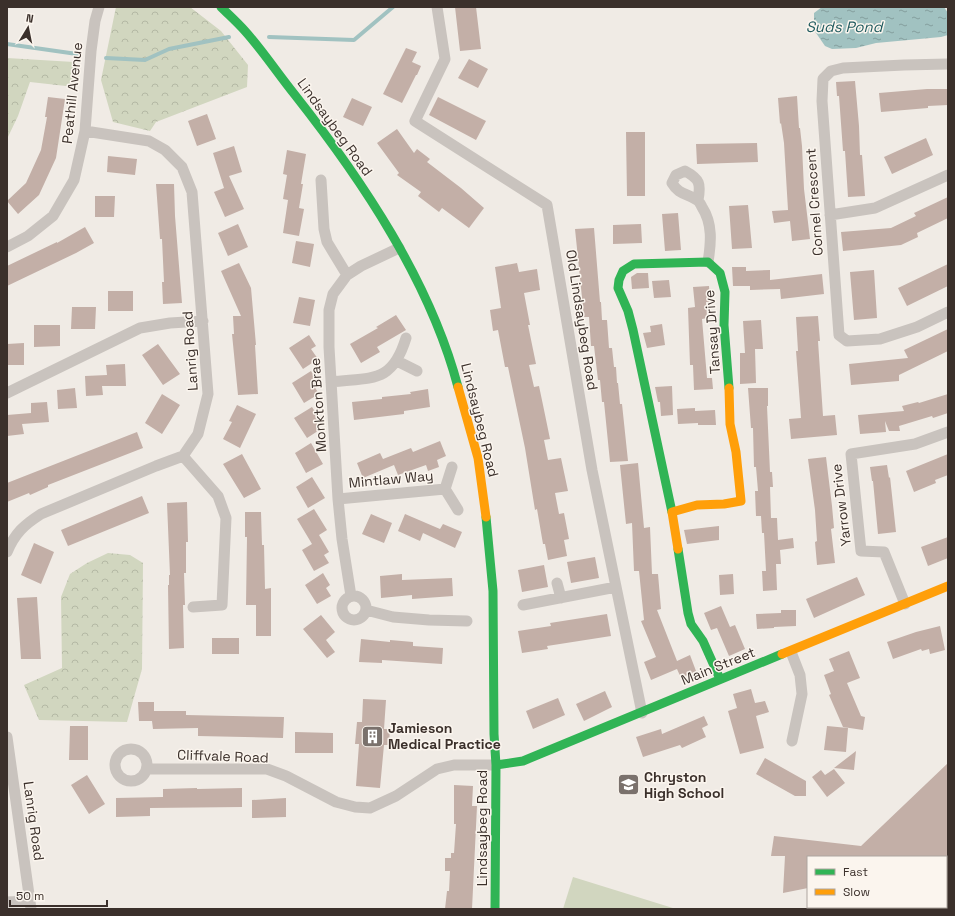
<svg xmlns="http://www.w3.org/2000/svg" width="955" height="916" font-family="'Space Grotesk',sans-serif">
	<defs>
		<pattern id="forest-crowns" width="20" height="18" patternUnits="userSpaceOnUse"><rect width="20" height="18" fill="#d1d6bf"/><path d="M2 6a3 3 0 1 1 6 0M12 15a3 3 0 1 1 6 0" fill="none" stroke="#b4b8a4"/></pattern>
		<pattern id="water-ripples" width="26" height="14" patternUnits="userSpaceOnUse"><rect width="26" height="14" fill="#a1c2c1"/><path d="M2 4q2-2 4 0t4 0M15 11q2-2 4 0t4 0" fill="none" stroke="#849e9d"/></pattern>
	</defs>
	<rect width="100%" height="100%" fill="#f0ebe5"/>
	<path fill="url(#forest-crowns)" d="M116,7h74l31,24 27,34 -1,22 -91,35 -6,9 -37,-9 -12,-42z
		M7,58l67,4 1,25 -45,-5 -12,34 -11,23z
		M108,553l22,2 13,8 -1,106 -15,53 -88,-2 -15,-35 38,-17 -1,-71 9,-23 17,-11z"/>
	<path fill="#d1d6bf" d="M573,877l103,32h-113z"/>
	<path fill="url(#water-ripples)" d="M822,7h122l4,6v22l-7,2 -65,6 -20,5 -24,1 -7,-3 -11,-16v-17z"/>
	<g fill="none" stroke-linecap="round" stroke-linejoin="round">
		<path stroke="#a1c2c1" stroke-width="4" d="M269,37l85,3 39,-33
			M7,44l70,10
			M106,58l39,2 24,-11 60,-12"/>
	</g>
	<path fill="#c3afa7" d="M455,7h21l5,42 -21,2z
		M406,48l11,4 -5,10 9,4 -4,9h-1l-14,28 -19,-9z
		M469,59l19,10 -10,19 -20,-10z
		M855,81l4,45 1,29h2l3,41 -17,1 -3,-46h-2l-4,-55h-2l-1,-14z
		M927,89h21v16l-20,1v2l-47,4 -2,-19z
		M797,96l2,32h1l2,18 2,43 6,50 -18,2 -2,-20 -16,2 -2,-12 16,-1 -4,-67 -3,-20 -1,1 -2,-26z
		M48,97l17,2 -9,59 -17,37 -21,19 -11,-13 19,-18 15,-33 6,-33h-2z
		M438,97l48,24 -10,19 -47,-25z
		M352,98l20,9 -9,19 -20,-9z
		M207,114l9,25 -19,7 -9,-25z
		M397,129l17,24 3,-4 13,10 -3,3 34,26 23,20 -15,20 -27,-20 -3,4 -21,-16 3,-4 -24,-17 2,-2 -22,-30z
		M626,132h19v64h-18z
		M926,138l7,17 -41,19 -8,-17z
		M757,143l1,19 -61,2 -1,-20z
		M234,146l8,26 -13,4 15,33 -19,8 -11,-25 10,-4 -11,-35z
		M287,150l19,4 -5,30h2l-4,24 5,1 -5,27 -16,-3 5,-33 -5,-1 4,-24 -4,-1z
		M108,156l29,3 -2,16 -28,-3z
		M156,184h18l1,32 7,87 -19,1 -1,-22h2l-2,-43h-2z
		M95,196h20l-1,21h-19z
		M948,197v21l-31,15 1,4 -17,8 -58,6 -2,-19 50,-4 25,-12 -2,-3z
		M748,205l4,43 -20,1 -3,-43z
		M678,213l3,37 -16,1 -3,-37z
		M238,224l10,23 -20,9 -10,-23z
		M641,224l1,19 -29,1v-19z
		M85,227l9,16 -18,10 -69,33v-20l50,-24v1z
		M594,228l6,74h1l1,18h5l2,28h3l2,19h2l1,16h1l2,21h2l6,57 -18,1 -6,-60h-2l-2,-22h-2l-4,-34h-3l-2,-29h-5l-9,-88z
		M296,241l18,3 -4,23 -18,-4z
		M239,263l12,25 5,57h-1l3,49 -20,1 -6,-61h2l-1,-18h8l-20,-45z
		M517,263l2,9 18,-3 3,21 -16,3 6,32h-2l8,39 -7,1 5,22 5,-1 4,19 7,34 -6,1 4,20 13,-2 7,33 -13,2 4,21 5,-1 5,26 -5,1 3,16 -19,4 -3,-16h-2l-6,-35 -2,1 -10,-62 -17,-81h-3l-7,-37 -5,1 -3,-21 11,-2 -6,-41z
		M948,264v22l-41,20 -9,-18z
		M732,267h14v4l24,-1v10l52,-6 2,20 -43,5 -1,-10 -30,1v-4h-17z
		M874,270l3,48 -23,2 -4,-48z
		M637,273h11l1,15 -17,1 -1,-12z
		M669,280l2,17 -17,1 -2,-17z
		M709,286l1,16h-4l1,16 -5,1 5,59h5l1,11 -19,1 -1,-25h-3l-2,-57 7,-1 -2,-20z
		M108,291h25v20h-25z
		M299,297l16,3 -5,26 -17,-3z
		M72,307h24l-1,22h-24z
		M396,315l10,15 -29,17 3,5 -19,11 -11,-19 28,-16 -2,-1z
		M818,316l2,25h-2l5,75 12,-1 2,20 -46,4 -2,-20 12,-1 -5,-67h2l-2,-34z
		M761,320l2,29h-8l1,34 -16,1v-31h5l-2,-32z
		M662,324l3,21 -18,3 -4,-15 8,-1 -1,-6z
		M34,325h26v21l-26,1z
		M948,329v22l-49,24v6l-48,4 -2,-21 59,-6 -4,-8z
		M309,335l7,11 -5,3 7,10 -15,10 -14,-21z
		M24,343v22h-17v-21z
		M158,344l22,30 -17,11 -21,-30z
		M125,364l1,22h-24l1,9 -17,1 -1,-20 22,-1 -1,-10z
		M311,371l7,12 -4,3 5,8 -15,9 -12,-20z
		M672,386l1,29 -12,1 -1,-14h-2l-3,-15z
		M75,388l2,20 -19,1 -1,-19z
		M748,388h20v18h-1l3,66h2l1,15h-3l1,31h6l1,22 15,-2 1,10 -14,2 1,14h-5l1,26 -14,1 -1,-20h4l-2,-38h-2l-1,-17h-5l-1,-25h3l-2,-24h-2l-1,-39h-2z
		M428,389l2,18 -26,4v3l-50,6 -2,-18 30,-3v-2l29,-3 -1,-2z
		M162,394l18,11 -18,29 -17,-11z
		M948,394v19l-15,5 -1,-2 -33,10 1,5h-11l-4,-10 1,11 -26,2 -2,-19 46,-4 -2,-5 16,-4 1,1z
		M47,402l2,20 -27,2 2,10 -17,2v-21l24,-2v-10z
		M237,405l19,9 -16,34 -17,-9 9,-17 -3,-1z
		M312,407l7,11 -4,3 6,8 -14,9 -13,-20z
		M695,408v3l20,-1 1,15h-18v-2l-20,1 -1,-15z
		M137,432l6,16 -95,37v2l-18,8 -1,-2 -22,9v-19z
		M440,441l6,15 -9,4 2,7 -11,4 -2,-6 -28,10 -4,-10 -31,13 -6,-15 23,-10 3,6 28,-11 2,4z
		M311,443l12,21 -17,9 -11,-20z
		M242,454l19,35 -17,9 -21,-34z
		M948,454v21l-13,5 1,3 -22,9 -8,-21z
		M826,457l6,49 2,22 -3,1 4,34 -18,2 -2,-23 2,-1 -2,-31 -7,-51z
		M638,463l6,65 6,-1 2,47h6l3,35 -4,1 20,51 13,-6 6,16 -15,7 -4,-9 -26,11 -7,-18 12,-5 -15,-36 3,-1 -5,-49h-5l-2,-48 -6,1 -6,-59z
		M887,465l2,13 1,-1 6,55 -18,2 -5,-53h-1l-2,-14z
		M312,477l13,21 -17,10 -12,-21z
		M142,496l7,17 -81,33 -7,-16z
		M187,502l1,40h-2v31h-2l1,32h-2l1,43 -15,1 -1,-64h1v-10h1l-3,-72z
		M314,509l13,21 -8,5 10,17 -5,3 5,8 -15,8 -12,-21 10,-6 -15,-25z
		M245,512h16l1,33h2l1,44 6,-1v48h-15v-31h-10l1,-68h-2z
		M371,514l21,9 -8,20 -22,-9z
		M405,514l35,15 3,-5 19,8 -7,16 -32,-15 -3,8 -22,-10z
		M719,526v14l-32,4 -3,-14z
		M948,537v21l-20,8 -7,-19z
		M34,543l20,9 -13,32 -20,-9z
		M595,557l4,21 -28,5 -4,-21z
		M544,565l4,22 -26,5 -4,-22z
		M323,573l7,12 -4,3 5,8 -14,8 -12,-19z
		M402,574v6l50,-2 1,18 -41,3v-4l-31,3 -1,-22z
		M733,574l1,20 -14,1 -1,-20z
		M857,577l8,18 -51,23 -8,-19z
		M37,597l4,62h-20l-4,-61z
		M721,606l9,21 5,-2 10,24 -16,7 -12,-28 -6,2 -7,-17z
		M781,610h15v16l-22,1v1l-17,1 -1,-15 25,-1z
		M607,614l4,22 -64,10 1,3 -26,4 -4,-22 33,-5 -1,-3z
		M321,615l14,17 -9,8 9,12 -8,6 -24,-29z
		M940,626l5,24 -15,4 -1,-5 -7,2 -1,-2 -28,10 -6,-17 29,-10z
		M212,638h27v16h-27z
		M361,639l29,3v-2l23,2v4l30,2 -1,16 -60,-4v3l-23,-1z
		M849,651l11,27 -13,5 14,33 4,1 -2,13 -20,-3 -14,-32 2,-1 -7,-19 10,-4 -5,-12z
		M751,689l4,14 10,-2 4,11 -13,4 8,32 -24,6 -12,-43 9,-3 -4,-14z
		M605,691l7,16 -28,14 -8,-17z
		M558,698l7,17 -32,14 -7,-18z
		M363,699l23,1 -2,29h6l-1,16h-5l-4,43 -24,-2 3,-42h-4l2,-22h5z
		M138,702h16v9h32v4l98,2 -1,21 -85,-2v-8l-45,1 -1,-8h-13z
		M704,716l4,9 -6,3 4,9 -24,11 -2,-3 -37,12 -7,-20 25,-8 1,5z
		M70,726h18v34h-19z
		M827,726l21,2 -2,24 -22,-2z
		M295,732l38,1v20h-38z
		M856,751l-2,19 -20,-2z
		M765,758l41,23v15h-11l-39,-22z
		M948,763v94h-140v31l-25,5 2,-37h-14l3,-20 87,10z
		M834,769l11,14 -18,14 -15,-20 9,-7 4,5z
		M87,775l18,29 -16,10 -18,-29z
		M454,785l19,1 -1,20h5l-5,103h-27l2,-18h2l1,-20h-5v-13h6v-5h3l2,-29h-2z
		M197,788v1l45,-1v19l-92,1v8l-34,1v-19l47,-1v-8z
		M286,798v19l-34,1v-18z"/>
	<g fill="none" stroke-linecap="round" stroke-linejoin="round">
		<path stroke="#c9c3be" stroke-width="11" d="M437,7l8,52 -30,62 132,84 45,265 50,243
			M948,64l-44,1 -61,3 -12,3 -8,8 -1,22 17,234 8,6 33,-2 37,-12 31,-15
			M321,180l3,49 3,13 20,33
			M698,200c3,-16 2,-21 -13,-29l-9,4 -4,8c7,12 15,10 25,17 2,1 4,5 5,7 11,17 9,36 6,55
			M830,215l45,-7 73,-33
			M7,247l21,-11 25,-20 21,-36 11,-49 6,-80 4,-30 4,-14
			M397,361l20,10
			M331,382c41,-5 61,2 75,-44
			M7,393l133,-65 30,-5 33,-2
			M183,456l35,40 8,22 -4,87 -29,2
			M445,489l13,21
			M338,499l107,-10 7,-22
			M7,552c8,-19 17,-27 34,-38l115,-48 27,-10 15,-22 10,-40 -16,-202 -10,-25 -17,-17 -16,-9 -64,-10
			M557,583l4,15
			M351,596l-9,-57 -4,-40 -9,-152v-37l4,-16 14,-19 14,-9 38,-18
			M342 608a12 12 0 1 1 24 0a12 12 0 1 1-24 0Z
			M905,604l-21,-52 -23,-1 -10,-97 64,-10 33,-12
			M523,605l93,-18
			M366,610l27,7 36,3 38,1
			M791,652l9,23 2,19 -10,47
			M7,737l24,172
			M115 765a16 16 0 1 1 32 0a16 16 0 1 1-32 0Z
			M147,769h120l19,7 50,26 19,5 15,1 26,-12 41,-27 17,-4h42
			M7,902l23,-1"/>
		<path stroke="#30b455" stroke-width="9" d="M221,7c8,8 16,15 24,24 18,20 33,43 50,64 67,85 135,186 163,292
			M672,512l-39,-182 -5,-19 -10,-23 1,-8 4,-9 11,-7 74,-2 12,11 5,19 -1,33 5,63
			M486,517l7,74 1,143 2,31 -1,144
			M678,549l10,64 3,11 12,17 17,38
			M496,765l27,-4 259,-107"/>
		<path stroke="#ff9f0a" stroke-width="9" d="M458,387l20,71 8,59
			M678,549l-6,-37 25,-7 27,-1 17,-3 -5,-49 -6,-28 -1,-36
			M782,654l166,-68"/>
	</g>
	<defs>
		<symbol id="building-square" viewBox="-11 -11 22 22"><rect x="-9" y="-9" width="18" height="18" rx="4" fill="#7a716c" stroke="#fbf5ee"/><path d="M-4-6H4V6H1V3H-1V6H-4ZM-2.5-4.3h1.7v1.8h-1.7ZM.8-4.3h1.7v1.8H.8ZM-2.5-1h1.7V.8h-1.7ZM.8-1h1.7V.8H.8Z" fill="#fff"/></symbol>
		<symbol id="school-square" viewBox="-11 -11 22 22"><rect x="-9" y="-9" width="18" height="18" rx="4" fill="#7a716c" stroke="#fbf5ee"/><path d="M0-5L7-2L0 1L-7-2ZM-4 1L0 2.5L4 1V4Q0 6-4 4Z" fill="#fff"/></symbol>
	</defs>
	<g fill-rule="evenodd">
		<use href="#building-square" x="360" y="724" width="25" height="25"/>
		<use href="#school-square" x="616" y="772" width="25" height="25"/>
	</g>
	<g text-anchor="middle" stroke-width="3" stroke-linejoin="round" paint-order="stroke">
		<g font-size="14" fill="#3b302b" stroke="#fbf5ee">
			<text transform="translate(72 93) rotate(-84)" y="5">Peathill Avenue</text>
			<text transform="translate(335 127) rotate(54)" y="5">Lindsaybeg Road</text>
			<text transform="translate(814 202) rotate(-94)" y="5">Cornel Crescent</text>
			<text transform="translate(582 320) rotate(81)" y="5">Old Lindsaybeg Road</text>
			<text transform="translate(712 332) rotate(-94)" y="5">Tansay Drive</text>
			<text transform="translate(190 351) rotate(-94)" y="5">Lanrig Road</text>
			<text transform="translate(318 405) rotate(-94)" y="5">Monkton Brae</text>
			<text transform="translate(480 420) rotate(76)" y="5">Lindsaybeg Road</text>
			<text transform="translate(391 479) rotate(-5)" y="5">Mintlaw Way</text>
			<text transform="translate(841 505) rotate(-97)" y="5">Yarrow Drive</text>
			<text transform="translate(718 666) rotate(-22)" y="5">Main Street</text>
			<text transform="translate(223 756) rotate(2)" y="5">Cliffvale Road</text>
			<text transform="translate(34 821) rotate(82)" y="5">Lanrig Road</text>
			<text transform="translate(482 828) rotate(-90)" y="5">Lindsaybeg Road</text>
		</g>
		<g font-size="14" font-weight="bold" fill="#3b302b" stroke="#fbf5ee" text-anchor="start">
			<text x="388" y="733">Jamieson<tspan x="388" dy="16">Medical Practice</tspan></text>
			<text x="644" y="782">Chryston<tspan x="644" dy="16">High School</tspan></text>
		</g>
		<g font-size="15" font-style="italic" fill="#1f5a5e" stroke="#fbf5ee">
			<text x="844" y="32">Suds Pond</text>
		</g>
	</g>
	<rect width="955" height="916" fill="none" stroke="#3b302b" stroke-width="16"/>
	<rect x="807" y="856" width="140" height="52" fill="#fbf5ee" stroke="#aea6a0"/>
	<rect x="815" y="869" width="20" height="6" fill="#30b455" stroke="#aea6a0"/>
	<text x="843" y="876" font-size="12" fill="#3b302b">Fast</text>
	<rect x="815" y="889" width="20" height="6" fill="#ff9f0a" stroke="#aea6a0"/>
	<text x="843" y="896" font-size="12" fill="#3b302b">Slow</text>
	<g transform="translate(28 28) rotate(10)" stroke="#fbf5ee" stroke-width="3" paint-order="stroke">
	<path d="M0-3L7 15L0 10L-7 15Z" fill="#3b302b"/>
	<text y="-6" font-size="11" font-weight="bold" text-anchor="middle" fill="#3b302b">N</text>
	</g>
	<path d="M10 900v6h97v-6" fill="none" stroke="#3b302b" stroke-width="2"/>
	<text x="16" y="900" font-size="12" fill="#3b302b" stroke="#fbf5ee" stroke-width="3" paint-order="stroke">50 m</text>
</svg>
